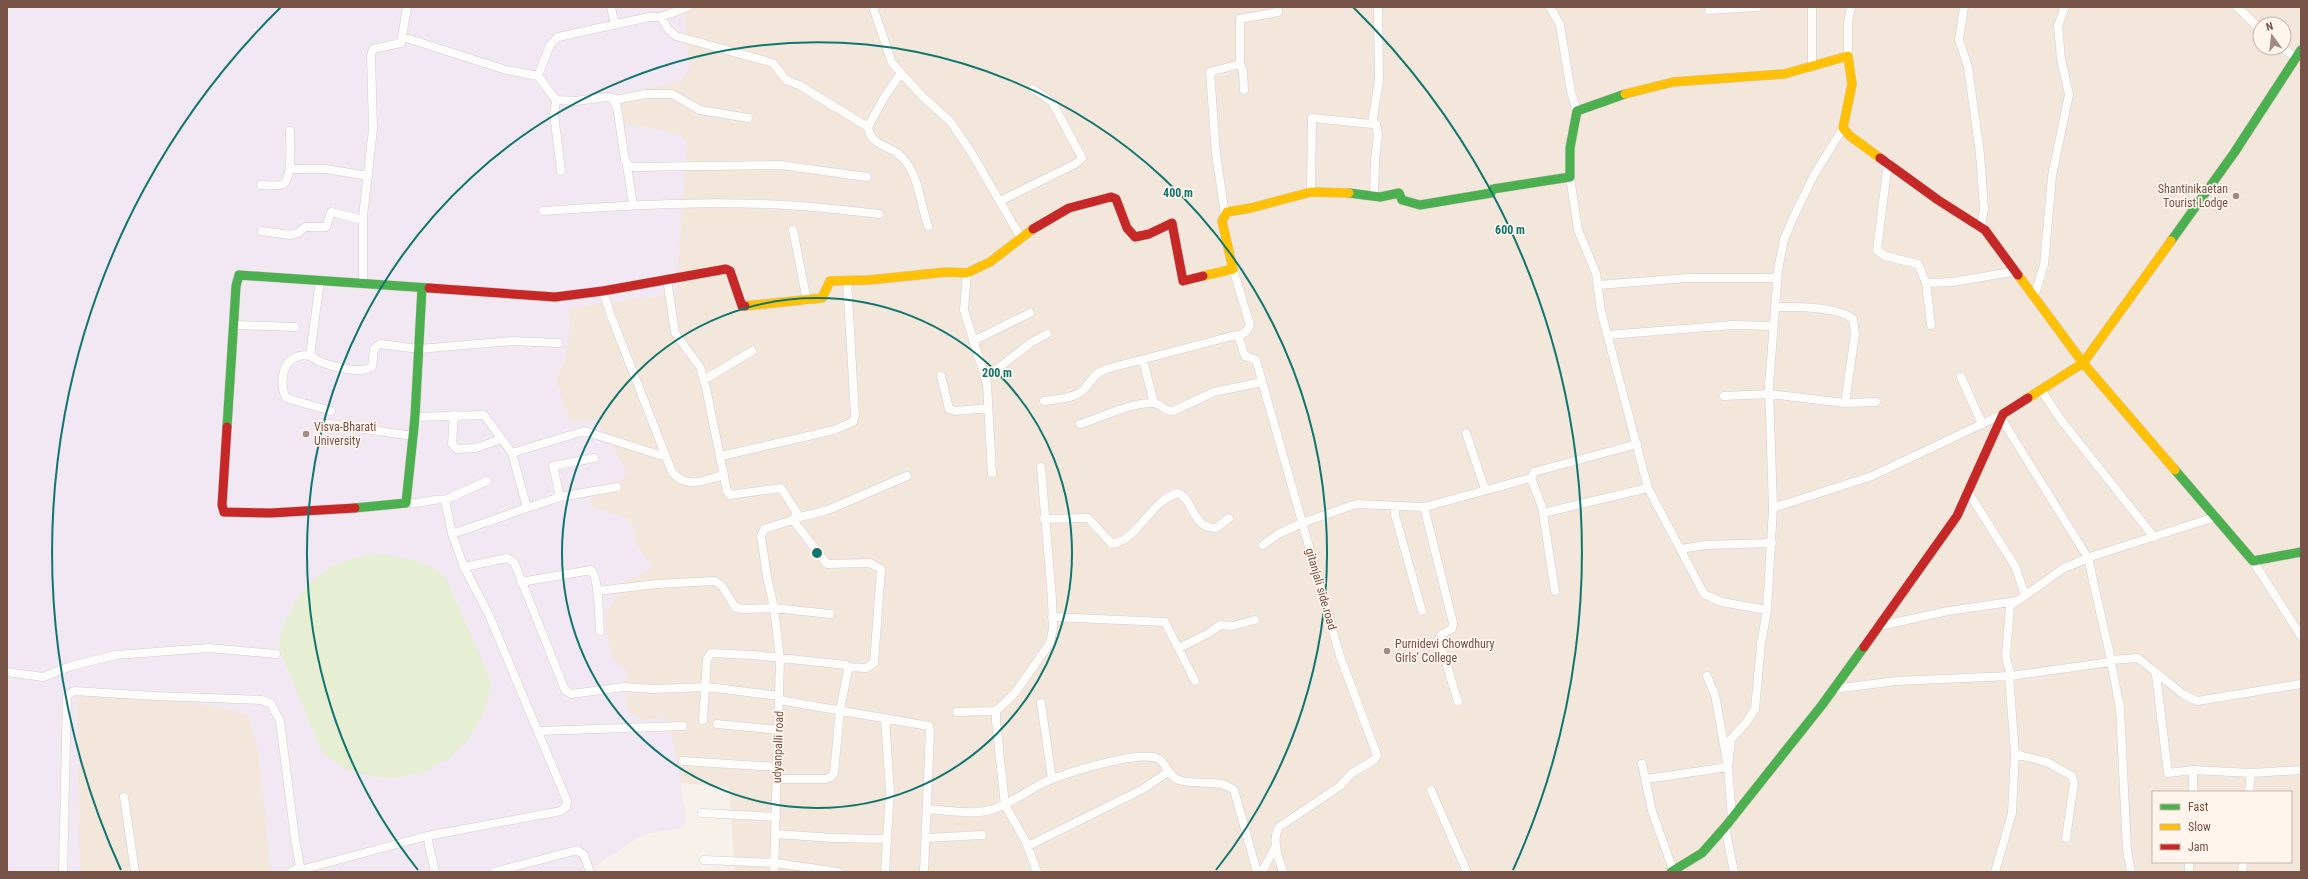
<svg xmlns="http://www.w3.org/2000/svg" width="2308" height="879" font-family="'Roboto Condensed',sans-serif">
	<rect width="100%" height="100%" fill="#f7f1eb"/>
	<path fill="#f3e6db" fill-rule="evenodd" d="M7,7h2294v865h-1566l-6,-84 -220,-24zM2260,24h24v24h-24zM2153,792h138v70h-138z
		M307,668l143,204h-443l20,-172z"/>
	<path fill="#f2e8f3" d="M7,7h678l1,41 5,18 -9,15 -53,11 -9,16 4,15 54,11 9,7 -11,153 -108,14 2,18 -4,33 -10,21 14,41 26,-2 32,55 -36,24 -3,8 41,13 8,29 16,19 -31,16 -18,34 7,42 15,11 -1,41 18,10 21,-5 10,31 11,73 -4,8 -38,6 -58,38h-315l-13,-122 -10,-36 -92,-20 -79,-1 3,179h-73z"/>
	<path fill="#e6eed4" d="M381,554c22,3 48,7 65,24l45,103v5l-7,27 -16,27 -19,18 -26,15 -33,5 -21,-2 -23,-7 -23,-15 -44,-105c-1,-13 4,-24 10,-35 17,-39 51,-58 92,-60z"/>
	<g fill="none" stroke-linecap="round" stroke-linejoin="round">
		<defs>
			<path id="street" d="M611,7l4,18
				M873,7l19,56 31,34 27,24 21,31 50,86
				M1550,7l10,18 11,67 6,19
				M1812,7v59
				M1964,7l-5,33 9,27 12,87 4,54 -3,19
				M2237,7l23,22
				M1709,10l48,-3
				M661,17l7,12 8,7 97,27 13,17 13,5 69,42
				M403,37l103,33 32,6 18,24 20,1 31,-4 5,1 5,9 8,53 5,7 150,-2 87,12
				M2283,48l13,10
				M1848,56v-34l3,-15
				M1240,64l3,7 1,19
				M901,73l-16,23 -17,31c2,18 22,19 33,29 18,18 19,47 27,70
				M538,76l12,-31 8,-8 91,-20h12l27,-10
				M556,100l-2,14 7,57
				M614,100l32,-6h26l28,16 48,8
				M1372,124h4l2,11 -3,25 -1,36
				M1888,162l-11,88 8,6 33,8 8,19 5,42
				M627,165l6,40
				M290,169h36l42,7
				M1570,177l8,53 18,43 5,38 47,177 56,106 18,8 45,8
				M261,185c6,0 16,2 22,-1 10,-5 7,-42 7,-53
				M1311,192l1,-74 60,6 7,-44 -1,-73
				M1000,201l75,-37 7,-6 -30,-56 -19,-13
				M543,211c85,-6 172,-11 257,-5 27,2 53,5 79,8
				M1225,215l-9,-61 -6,-82 30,-8v-45l38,-7v-5
				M793,230l14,71
				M262,231l27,4 9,-2 7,-6h21l5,-15 32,8
				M1233,269l17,56 -4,7 -8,4 7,20 11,4 84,296 37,99 -3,5 -22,13 -12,13 -61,41c-8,13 0,32 4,45
				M967,273l-3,37 23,74 5,89
				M667,279l8,54 25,34 6,21 21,103 3,4 51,-7 16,25 -4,7 -29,9 -3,7 6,41 7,31 6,51 -6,213
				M363,283v-67l10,-87 -2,-74 2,-6 28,-6 6,-36
				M1926,283l27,-1 64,-11
				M1598,285l90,-7h89
				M603,291l8,25 61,156c16,18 31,8 52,3
				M2034,297l10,-32 8,-89 17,-82 -8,-35 -3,-33 7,-19
				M1775,307c20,0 63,-1 78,12l2,15 -10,69
				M236,325l59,2
				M1608,335l125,-10 40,1
				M973,341l57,-28
				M310,356l10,-76
				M1143,360l11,43
				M941,376l8,33 7,2 32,-3
				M1961,377l21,47
				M985,378l47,-36 15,-8
				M704,380l48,-29
				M2041,390l20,30 93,117
				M1724,396l45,-2 76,9 31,-1
				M1044,401c11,-2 27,-2 37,-9 10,-8 9,-16 25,-23l130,-34 2,1
				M331,411l-45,-13c-4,-8 -4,-19 -2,-27 3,-11 14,-18 26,-15 4,1 7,5 11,6 12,5 39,12 51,5l2,-18 6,-5 39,5 93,-8 46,2
				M454,415l-2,29 5,5 19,-1 25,-9
				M415,417l69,-2 28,38
				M2001,418l87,140 23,102 27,-2 46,37 13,6 104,-17
				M323,423l90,13
				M1080,424c23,-7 49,-21 73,-21 8,0 11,9 20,8l41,-19 48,-10
				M1466,433l19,56
				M721,456l113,-26 19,-8 2,-6 -8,-136
				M1531,478l3,-6 103,-28
				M1968,492l47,74 10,29
				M560,497l-7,-31 41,-8
				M445,500l42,-19
				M406,503c13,2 32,-6 39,-3l7,34 12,33 25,48 78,186 -1,6 -5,4 -134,25 8,36
				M1395,506v9l27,96
				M1424,507l29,116 -1,6 -10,5 -3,5 19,63
				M527,508l33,-11 57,-10
				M1773,508l99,-32 131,-62
				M1543,513l105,-25
				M796,518l32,-8 79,-34
				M1044,519l44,-1 24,26c28,-5 38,-44 66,-51 15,5 14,36 38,35l13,-10
				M793,520l34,44 43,-1 11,6 -7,94 -8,5 -19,-1
				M452,534l75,-26 -15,-55 72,-22 82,26
				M1263,545l15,-11 24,-11 54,-19 68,3 107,-29 11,29 13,84
				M1681,549l24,-4 67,-2
				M2253,561l48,75
				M464,567l43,-9 7,4 51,128 6,4 53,-7 30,2 53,-2 72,9
				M521,582l70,-12c8,8 8,48 9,61
				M597,591l60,-7 58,-3 7,5 13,21 8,2 31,-1 56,6
				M1052,617l113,5 30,59
				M1879,626l69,-15 69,-10
				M1179,648l30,-15 11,-8 12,1 23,-6
				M7,672l36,5 28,-11 45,-11 93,-7 67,6
				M2156,675l12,98 25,-3 58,3 50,-3
				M1834,689l62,-8 115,-5
				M779,700l150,26 1,5 -6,141
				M1041,703l11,76
				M957,712l39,-1
				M703,720l4,-61 4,-6 42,2 93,10 2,5 -8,40 -6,63 -3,4 -6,2h-48
				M717,724l62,6
				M539,731l144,-5
				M2015,754l32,8 25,14 2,7 -8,55
				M683,761l94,6
				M1642,764l10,47 21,59
				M1646,779l82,-12 -13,-72 -8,-19
				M1431,790l36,82
				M2193,792v-22
				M2249,792l2,-19
				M124,797l11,75
				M927,809c20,1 44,6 64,1 17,-5 32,-16 48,-25 21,-11 91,-32 114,-28 12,1 14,19 26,23 18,6 40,-2 55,10l23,82
				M702,813l74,4
				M1732,819l-4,-52 3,-28 15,-16 9,-14 6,-65 6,-34 6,-102 -4,-122 9,-116 6,-31 10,-23 20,-41 29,-47
				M1725,827l9,45
				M776,834l57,4 54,1
				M926,838l56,-3
				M1028,846l115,-57 25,-17
				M704,860l72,3 62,9
				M63,872l4,-176 7,-5 81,5 107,4 9,4 9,17 15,118 5,28 4,2 123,-33
				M291,872l9,-5
				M494,872l83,-22 7,5 6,17
				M885,872l5,-81 -5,-73
				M1037,872l-11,-30 -21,-37 -9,-84v-10l19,-18 35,-50 3,-15 -1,-29 -11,-132
				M1262,872l14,-26
				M1995,872l17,-59 3,-59 -6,-78
				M2131,872l-4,-22 -7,-142 -9,-46 -100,14 -5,-19 4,-51 54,-38 29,-12 122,-39
				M2189,872v-10
				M2242,872l1,-10"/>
			<path id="fast" d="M1349,193l31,4 19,-4 3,7 18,5 71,-12 2,-4 77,-12v-29l7,-37 48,-17
				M2171,241l63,-88 67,-103
				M227,427l9,-141 3,-11 190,13
				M2175,470l78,91 48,-9
				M355,508l51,-5 9,-86 7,-129
				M1671,872l31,-19 23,-26 97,-122 42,-58"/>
			<path id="slow" d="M1625,94l48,-12 111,-8 64,-18 4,28 -9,44 7,8 30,22
				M2018,275l65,88 92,107
				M1203,276l30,-7 -11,-48 5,-9 24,-4 60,-16 38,1
				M745,306l77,-8 8,-17 39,-1 78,-8 20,1 23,-11 43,-33
				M2028,398l55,-35 88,-122"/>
			<path id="jam" d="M1880,158l58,42 47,30 33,45
				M1033,229l36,-21 42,-11 5,2 11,29 8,9 14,-3 23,-11 11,58 20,-5
				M429,288l126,9 48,-6 123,-22 4,2 12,35h3
				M227,427l-5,78 2,7 47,1 84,-5
				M1864,647l93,-131 46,-102 25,-16"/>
		</defs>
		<use href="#street" stroke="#d6ccc7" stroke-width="9"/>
		<use href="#fast" stroke="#d7ccc7" stroke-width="10"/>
		<use href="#slow" stroke="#d7ccc7" stroke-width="10"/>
		<use href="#jam" stroke="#d7ccc7" stroke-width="10"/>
		<use href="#street" stroke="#fefdfc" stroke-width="8"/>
		<use href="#fast" stroke="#4caf50" stroke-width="9"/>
		<use href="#slow" stroke="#ffc107" stroke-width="9"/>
		<use href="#jam" stroke="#c62828" stroke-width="9"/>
	</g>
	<g fill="none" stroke="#0f766e" stroke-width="2">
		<circle cx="817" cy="553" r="255"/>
		<path d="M418 870A510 510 0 1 1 1216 870"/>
		<path d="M121 870A765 765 0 0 1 281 7M1353 7A765 765 0 0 1 1513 870"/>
	</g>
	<g fill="#a48b81" stroke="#fff5ec" stroke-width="1.5">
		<circle cx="2236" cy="196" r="4"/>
		<circle cx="306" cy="434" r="4"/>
		<circle cx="1387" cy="651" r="4"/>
	</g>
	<g text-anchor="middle" stroke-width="3.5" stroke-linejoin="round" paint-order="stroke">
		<g font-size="12" fill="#785448" stroke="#fff5ec" text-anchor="start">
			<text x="2228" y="193" text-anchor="end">Shantinikaetan<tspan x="2228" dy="14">Tourist Lodge</tspan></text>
			<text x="314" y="431">Visva-Bharati<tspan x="314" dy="14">University</tspan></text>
			<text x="1395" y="648">Purnidevi Chowdhury<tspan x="1395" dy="14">Girls' College</tspan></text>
		</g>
		<g font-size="12" fill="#785448" stroke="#fff5ec">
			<text transform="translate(1321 589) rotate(74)" y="4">gitanjali side road</text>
			<text transform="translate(778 747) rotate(-88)" y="4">udyanpalli road</text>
		</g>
	</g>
	<circle cx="817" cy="553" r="6" fill="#0f766e" stroke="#fff5ec" stroke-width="2"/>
	<g font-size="12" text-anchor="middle" font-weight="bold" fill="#0f766e" stroke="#fff5ec" stroke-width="3.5" stroke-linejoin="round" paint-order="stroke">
		<text x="1178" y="197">400 m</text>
		<text x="1510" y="234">600 m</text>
		<text x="997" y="377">200 m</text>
	</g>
	<rect width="2308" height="879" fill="none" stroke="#785448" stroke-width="16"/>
	<rect x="2152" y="791" width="140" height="72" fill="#fff5ec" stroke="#c9b5aa"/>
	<rect x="2160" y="804" width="20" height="6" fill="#4caf50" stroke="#c9b5aa"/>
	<text x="2188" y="811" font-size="12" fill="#785448">Fast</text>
	<rect x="2160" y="824" width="20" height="6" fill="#ffc107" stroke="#c9b5aa"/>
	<text x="2188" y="831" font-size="12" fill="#785448">Slow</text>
	<rect x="2160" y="844" width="20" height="6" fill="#c62828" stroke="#c9b5aa"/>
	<text x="2188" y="851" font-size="12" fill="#785448">Jam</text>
	<g transform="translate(2272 36) rotate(345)"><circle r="19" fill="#fff5ec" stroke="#c9b5aa"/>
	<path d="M0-3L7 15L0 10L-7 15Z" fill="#a48b81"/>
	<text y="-6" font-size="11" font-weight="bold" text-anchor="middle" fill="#785448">N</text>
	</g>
</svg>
